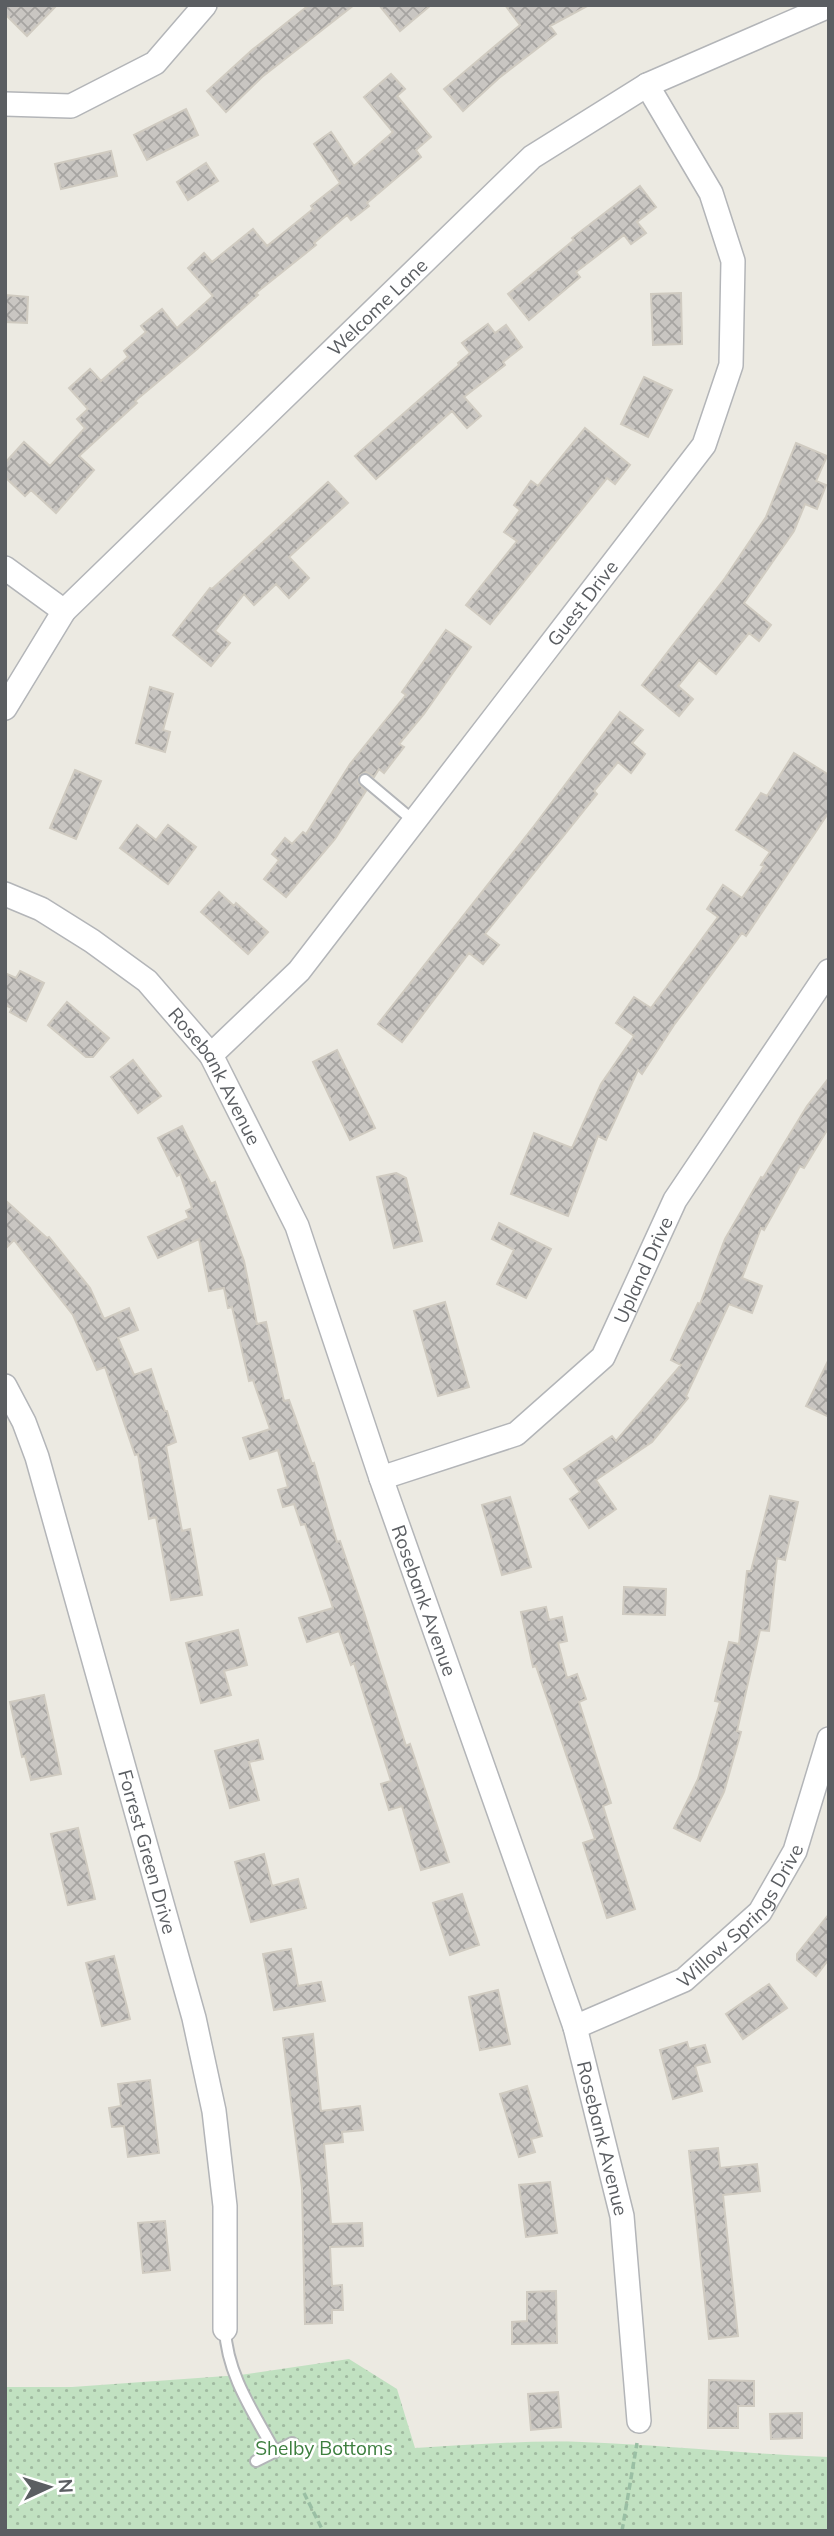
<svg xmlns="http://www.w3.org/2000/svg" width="834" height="2536" font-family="Mulish,sans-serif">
	<defs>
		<pattern id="park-dots" width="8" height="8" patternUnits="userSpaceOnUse" patternTransform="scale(1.75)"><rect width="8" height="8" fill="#c1e1c1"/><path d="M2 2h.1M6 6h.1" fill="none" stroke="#a0baa0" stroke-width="1.8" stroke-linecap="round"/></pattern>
		<pattern id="building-cross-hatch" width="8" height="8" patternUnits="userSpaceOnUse" patternTransform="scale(1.75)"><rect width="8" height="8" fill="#c9c6c2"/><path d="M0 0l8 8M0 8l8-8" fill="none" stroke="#a6a4a1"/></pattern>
	</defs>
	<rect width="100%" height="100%" fill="#eceae2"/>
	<path fill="url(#park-dots)" d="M349,2359l48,30 18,59c56,-3 111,-8 167,-6 82,3 164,12 247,15v74h-824v-144h67l168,-12z"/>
	<path fill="url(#building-cross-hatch)" stroke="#d0cbc1" stroke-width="2" d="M5,5h52l-30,31 -22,-22z
		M309,5h45l-92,72 -36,35 -19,-21 45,-41z
		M379,5h52l-31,26z
		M505,5h84l-39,21 6,8 -57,44 -36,33 -19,-22 76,-64z
		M391,74l14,15 -8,7 34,41 -15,13 5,7 -54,46 2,3 -18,14 -4,-5 -33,28 2,2 -60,48 2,2 -62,55 -61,51 2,2 -58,53 15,14 -38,43 -25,-23 -6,6 -20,-19v-14l19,-21 26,24 35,-38 -8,-9 11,-10 -19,-21 21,-19 11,12 27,-24 -4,-6 22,-19 -5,-6 21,-17 15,19 36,-32 -25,-28 16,-15 8,9 41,-33 14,17 46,-37 -2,-3 29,-23 -26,-39 17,-12 23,34 39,-34 -29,-35z
		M186,109l12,26 -51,25 -13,-25z
		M111,151l6,25 -56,13 -6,-25z
		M206,163l12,18 -30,19 -11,-18z
		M640,186l16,21 -19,15 9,11 -15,11 -7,-9 -48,37 4,5 -51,43 -21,-26 66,-54 -2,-2z
		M681,293l1,51 -29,1 -2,-51z
		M5,295l23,2 -1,26 -22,-1z
		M488,324l7,9 11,-8 16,22 -19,15 2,3 -41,32 17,19 -14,12 -15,-17 -76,68 -21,-23 104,-91 -1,-2 12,-10 -8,-10z
		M644,377l28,13 -24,47 -27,-13z
		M585,428l45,37 -15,19 -8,-6 -117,146 -24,-19 51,-64 -13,-9 16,-22 -6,-5 17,-24 7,5z
		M796,443l31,13 -11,25 10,4 -9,24 -12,-5 -11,27 -50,72 27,22 -12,16 -10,-8 -33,41 -17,-14 -21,26 15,13 -14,17 -37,-31 83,-107 41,-61z
		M328,482l20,21 -59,54 20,21 -20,20 -13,-14 -22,21 -10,-11 -29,37 15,12 -19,23 -38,-31 37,-47 2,1z
		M446,630l25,17 -47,67 -25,30 5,3 -20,26 -5,-4 -5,8 -8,-5 -7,4 -1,7 8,8 -31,48 -49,58 -22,-18 15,-19 -7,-6 13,-16 7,6 11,-12 3,2 44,-70 56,-69 -4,-3z
		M150,687l23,7 -10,36 7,2 -5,20 -29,-9z
		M620,712l23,18 -11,13 13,11 -14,19 -13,-11 -24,29 3,3 -112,140 14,11 -16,19 -14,-11 -67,89 -24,-18 156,-198z
		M794,753l35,22v37l-83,124 -4,-3 -68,92 -32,49 -4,-4 -32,70 -8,-4 -30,80 -57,-22 23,-61 38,15 29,-64 33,-48 -18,-13 18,-26 17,11 67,-91 -11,-8 16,-24 19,13 22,-32 -3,-1 9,-13 -34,-22 25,-37 6,3z
		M75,770l26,11 -25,58 -26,-11z
		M137,825l19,15 12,-15 28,22 -28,37 -48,-36z
		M219,892l15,14 2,-3 32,29 -20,22 -47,-42z
		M20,971l24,12 -18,38 -16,-9 2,-4 -7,-3v-32l11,5z
		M67,1002l42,36 -16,19h-7l-38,-32z
		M337,1050l38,78 -25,12 -37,-78z
		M133,1060l28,36 -23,17 -27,-36z
		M829,1078v49l-25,41 -4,-2 -36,64 -3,-2 -19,50 20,8 -10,27 -23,-9 -43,92 2,2 -36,44 -56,38 20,29 -27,19 -19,-29 10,-7 -16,-23 48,-33 4,5 65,-76 -10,-5 27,-57 2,1 25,-65 36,-62 2,1 44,-72z
		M182,1126l29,58 4,-2 29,79 13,63 9,-2 18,79 5,-1 23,64 2,-1 23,79 3,-1 21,62 45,143 4,-2 39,118 -28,8 -19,-64 -13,4 -8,-26 10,-3 -37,-118 -3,2 -12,-34 -32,11 -8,-24 34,-10 -28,-84 -4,1 -7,-21 -11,3 -5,-17 10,-3 -10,-37 -28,9 -7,-21 27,-9 -17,-49 -4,1 -17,-74 -4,1 -4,-20 -15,3 -10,-52 -41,19 -10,-21 41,-19 -3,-7 6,-3 -12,-34 -3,2 -19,-38z
		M396,1173l10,5 16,63 -28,7 -17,-71z
		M5,1200l42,38 2,-1 41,51 14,31 25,-11 9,22 -20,8 16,37 17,-6 14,42h2l9,31 -10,4 16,85 8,-2 12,66 -31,5 -15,-83 -7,2 -11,-65 -3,1 -30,-88 -8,3 -24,-55 -59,-75 -9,9z
		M499,1223l52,26 -25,49 -29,-14 17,-34 -22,-11z
		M445,1302l24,85 -31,9 -24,-85z
		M829,1359v58l-23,-11z
		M770,1496l28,6 -13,58 -8,-2 -8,73 -9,-1 -23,101 4,1 -17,60 -24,49 -26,-13 24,-49 22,-77 -5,-1 14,-59 10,2 8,-73h4z
		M510,1497l21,70 -29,8 -20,-70z
		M624,1587l42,2 -1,26 -42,-1z
		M546,1607l3,13 13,-3 5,24 -9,2 9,35 10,-4 9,25 -7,3 32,101 -8,3 32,103 -28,9 -24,-75 12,-4 -59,-173 -3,1 -12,-55z
		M238,1630l9,35 -23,6 7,24 -30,8 -15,-60z
		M44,1695l17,79 -30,6 -6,-24 -3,1 -12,-55z
		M258,1740l5,19 -14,3 10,38 -29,8 -15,-57z
		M78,1828l17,71 -27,6 -17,-71z
		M264,1854l8,32 26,-7 8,29 -55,14 -16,-60z
		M462,1894l17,51 -29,10 -17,-52z
		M829,1914v45l-13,17 -19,-16v-6z
		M291,1949l7,37 23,-4 4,19 -51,9 -11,-56z
		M114,1956l16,63 -28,7 -16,-63z
		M769,1984l18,24 -44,31 -17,-25z
		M498,1990l12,54 -30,6 -11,-53z
		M313,2034l8,77 39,-5 3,24 -21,2 1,10 -19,2 7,80 31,-1 1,23 -33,1 2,39 10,-1 1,25h-11v13l-27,1 -3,-136 -19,-150z
		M687,2042l2,7 16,-4 5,17 -15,4 7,25 -29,8 -13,-49z
		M150,2080l9,73 -31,4 -4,-31 -12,1 -3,-19 12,-2 -3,-22z
		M527,2086l15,50 -11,3 4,13 -16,5 -19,-63z
		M718,2148l2,20 37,-4 3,27 -37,4 15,141 -29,3 -20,-188z
		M550,2182l7,51 -31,4 -7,-52z
		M165,2221l5,49 -27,3 -5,-50z
		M556,2291l1,52 -45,1v-22l15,-1v-29z
		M709,2380l45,1v25h-16v22h-30z
		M558,2392l3,35 -30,3 -3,-36z
		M802,2413v25l-31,1 -1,-25z"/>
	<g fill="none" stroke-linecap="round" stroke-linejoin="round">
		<defs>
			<path id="lane" d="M365,780l50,42
				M225,2329c2,46 29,84 50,123
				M256,2461l36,-18"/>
			<g id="street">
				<path d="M5,104l66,2 84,-43 50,-58"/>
				<path d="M5,568l59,43"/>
				<path id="s1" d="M5,708l59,-97 468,-454 115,-72 182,-79"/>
				<path id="s2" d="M5,894l36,15 51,32 55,40 64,74 86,171 84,252 194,549 47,189 17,205"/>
				<path id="s3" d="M211,1055l88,-84 405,-526 27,-80 2,-104 -22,-68 -64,-108"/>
				<path id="s4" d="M5,1386l19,36 13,35 157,561 20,93 11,95v123"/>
				<path id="s5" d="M381,1478l135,-44 87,-77 72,-157 154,-229"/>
				<path id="s6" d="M575,2027l109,-47 76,-68 35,-61 34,-112"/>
			</g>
		</defs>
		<use href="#lane" stroke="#b3b5b8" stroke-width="14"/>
		<use href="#street" stroke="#b3b5b8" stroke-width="26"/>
		<path stroke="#9abfa4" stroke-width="3.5" stroke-dasharray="7 3.5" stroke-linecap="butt" d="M304,2493l19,38
			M622,2531l15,-88"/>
		<use href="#lane" stroke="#fff" stroke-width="10"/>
		<use href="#street" stroke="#fff" stroke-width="23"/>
	</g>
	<g text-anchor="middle" stroke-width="5" stroke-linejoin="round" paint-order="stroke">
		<g font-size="19" fill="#5b5e62" stroke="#fff">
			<text dy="7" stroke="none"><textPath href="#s1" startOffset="550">Welcome Lane</textPath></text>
			<text dy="7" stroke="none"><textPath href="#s3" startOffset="586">Guest Drive</textPath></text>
			<text dy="7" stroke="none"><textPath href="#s2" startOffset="285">Rosebank Avenue</textPath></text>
			<text dy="7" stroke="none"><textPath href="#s5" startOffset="354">Upland Drive</textPath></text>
			<text dy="7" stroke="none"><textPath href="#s2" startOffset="852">Rosebank Avenue</textPath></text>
			<text dy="7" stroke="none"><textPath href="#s4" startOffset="488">Forrest Green Drive</textPath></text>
			<text dy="7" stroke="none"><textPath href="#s6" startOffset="205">Willow Springs Drive</textPath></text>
			<text dy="7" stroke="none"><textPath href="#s2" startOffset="1419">Rosebank Avenue</textPath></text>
		</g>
		<g font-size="19" fill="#3d7f3f" stroke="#fff">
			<text x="324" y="2455">Shelby Bottoms</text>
		</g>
	</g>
	<rect width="834" height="2536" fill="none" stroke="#5b5e62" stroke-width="14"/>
	<g transform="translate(49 2487) rotate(86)" stroke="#ffffff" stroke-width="5" paint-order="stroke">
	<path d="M0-5L12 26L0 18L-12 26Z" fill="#5b5e62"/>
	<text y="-10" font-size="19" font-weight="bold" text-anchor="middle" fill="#5b5e62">N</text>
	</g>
</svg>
